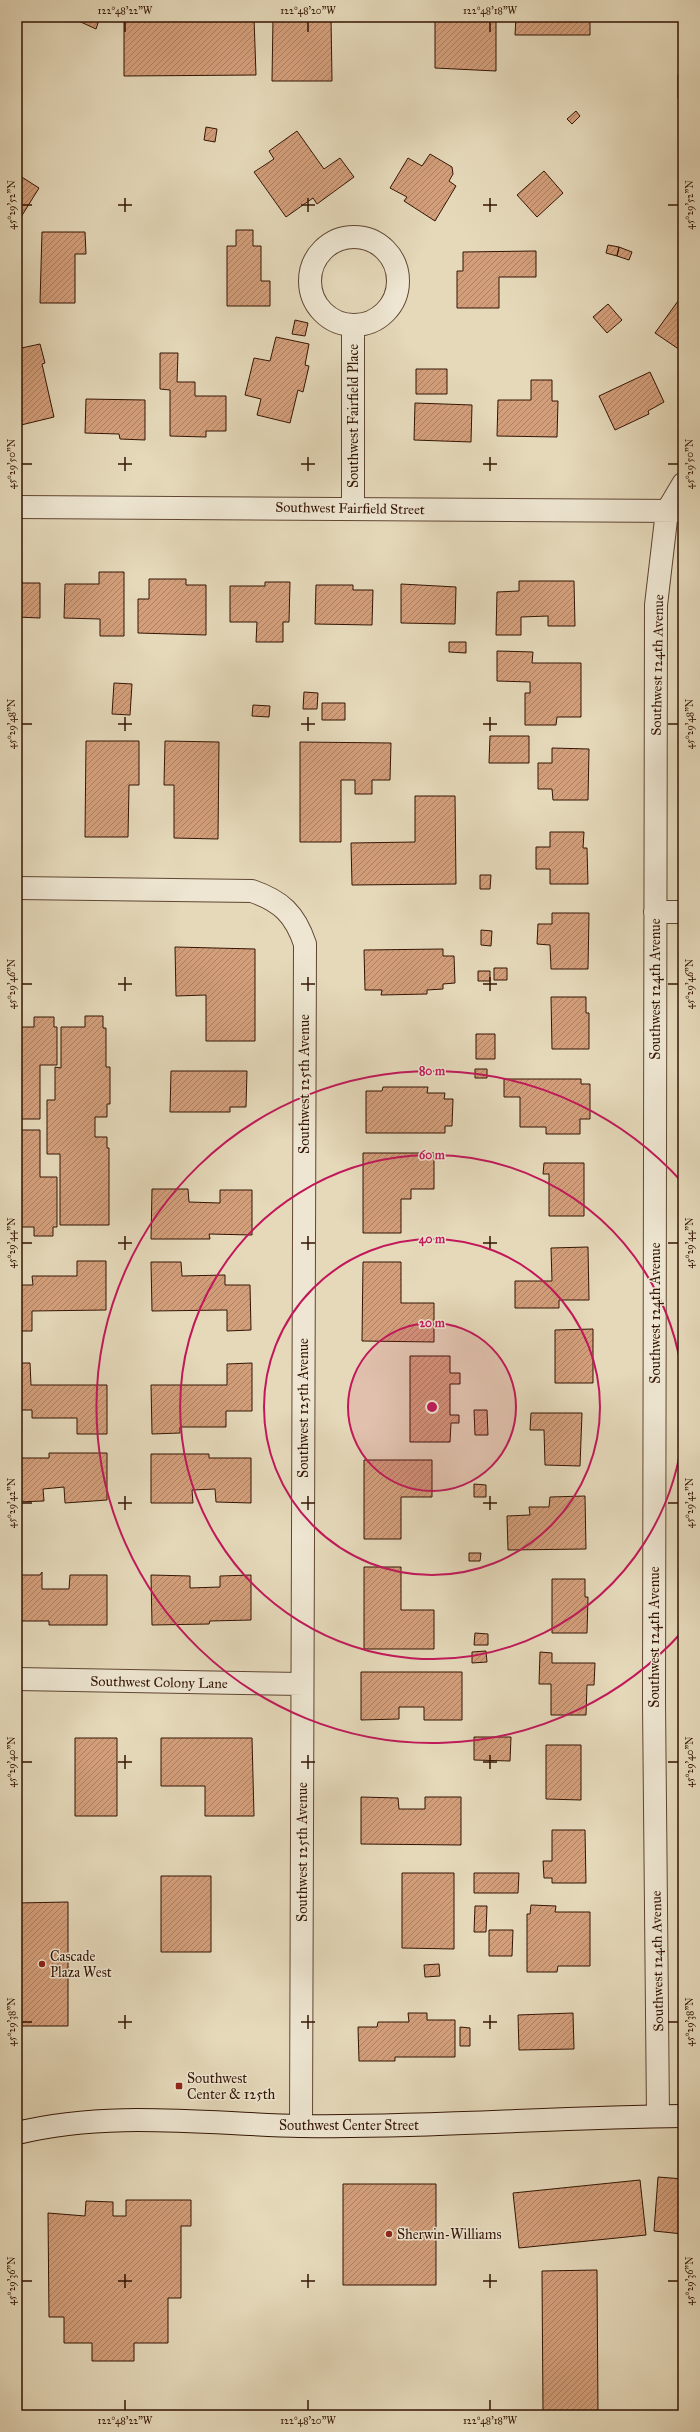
<svg xmlns="http://www.w3.org/2000/svg" width="700" height="2432" font-family="'IM FELL Great Primer',serif">
	<defs>
		<pattern id="building-hatch" width="6" height="6" patternUnits="userSpaceOnUse"><rect width="6" height="6" fill="#d39f7b"/><path d="M-1 1l2-2M0 6l6-6M5 7l2-2" fill="none" stroke="#ac8063"/></pattern>
	</defs>
	<rect width="100%" height="100%" fill="#e5d9ba"/>
	<filter id="stains"><feTurbulence type="fractalNoise" baseFrequency=".005" numOctaves="4"/><feColorMatrix values="0 0 0 0 .2 0 0 0 0 .09 0 0 0 0 .02 0 0 0 .5 -.17"/></filter>
	<radialGradient id="worn" r=".72"><stop offset=".6" stop-color="#630" stop-opacity="0"/><stop offset="1" stop-color="#630" stop-opacity=".3"/></radialGradient>
	<path fill="url(#building-hatch)" stroke="#341504" d="M70,17h30l-4,12z
		M273,17h58l1,64h-60z
		M435,17h61v54l-61,-3z
		M516,17h74v18h-75z
		M254,18l2,57 -132,1v-55z
		M678,75h5v23h-5z
		M576,111l4,5 -8,8 -5,-5z
		M206,127l11,2 -2,13 -11,-2z
		M297,131l27,38 16,-11 14,19 -37,27 -4,-6 -27,19 -32,-45 20,-13 -5,-8z
		M430,154l22,13 1,7 -4,7 7,5 -21,35 -31,-20 3,-4 -17,-9 18,-30 14,8z
		M544,171l19,22 -26,24 -20,-22z
		M17,174l22,14 -18,29 -4,-2z
		M236,230h17v16h8v35h9v25h-43v-60h9z
		M42,232h43l1,22h-11v49h-35z
		M608,245l11,2 -2,9 -11,-3z
		M619,247l13,5 -3,8 -12,-4z
		M536,251v26h-37v31h-42v-37h6v-19z
		M683,294v58l-28,-19z
		M608,304l14,16 -15,13 -14,-16z
		M295,320l13,3 -3,13 -13,-2z
		M276,337l33,7 -4,21 4,1 -6,26 -5,-2 -8,33 -33,-8 4,-16 -16,-4 9,-37 16,3z
		M40,344l5,19 -3,1 12,53 -33,8 -4,-17v-59z
		M160,353h18l-1,29h18v14h31v35h-20v6l-36,-1v-46l-10,-1z
		M416,369h31v25h-31z
		M650,372l14,30 -16,9 1,3 -34,16 -16,-34z
		M531,380h21v21h6l-1,36 -60,-1 1,-36h33z
		M86,399l59,1v40l-25,-1 -1,-5 -34,-1z
		M415,403l57,2 -1,37 -57,-2z
		M99,572h25v64h-24v-17l-36,-1 1,-34h34z
		M149,579h37v6h20v50l-68,-2v-34h11z
		M17,581h5v2h18v35l-23,-1z
		M519,581h55l1,45h-27v-10l-27,1v18h-25l1,-43 22,-1z
		M265,582h25l-1,40h-6v20h-27l1,-20h-27v-36h35z
		M401,584l55,3 -1,37 -54,-1z
		M316,585h37v5h20l-1,35 -57,-1z
		M449,642h17v11l-17,-1z
		M497,651l36,1 -1,11h49v54h-24l-1,8h-31v-32h5v-11l-33,-1z
		M114,683l18,1 -2,31 -18,-1z
		M304,692l14,1 -1,16h-14z
		M322,703h23v17h-23z
		M253,705l17,1 -1,11 -17,-1z
		M490,736h39v27h-40z
		M86,741h53v44h-10l-1,52h-43z
		M165,741l54,1 -1,97 -44,-1v-53h-10z
		M300,742l91,1 -1,37h-18v14h-17v-14h-14v62h-41z
		M552,748l37,1 -1,51h-35l-1,-11h-14v-26h14z
		M415,796h40l1,88 -104,1 -1,-42 64,-1z
		M550,832h34l-1,16h4l1,36h-38v-15h-14v-22h14z
		M480,875h11l-1,14h-10z
		M552,913h37l-1,56h-37l-1,-24 -13,-1 1,-20h14z
		M481,930l11,1 -1,15 -10,-1z
		M175,947l80,2v92h-49v-46l-30,1z
		M443,949v7h11l1,27 -12,1v5l-16,1v4l-46,1 1,-5h-17l-1,-40z
		M494,968h13v12h-13z
		M478,971h12v10h-12z
		M551,997h35v16h3v36h-37z
		M85,1016h18v12h3v39h4v37h-3v13h-12v20h12v11h2v77h-49v-71h-13v-54h8v-33l6,1v-41h24z
		M34,1017h20v10h3v38h-17v54h-23v-92h17z
		M476,1034h19v25h-19z
		M475,1069h12v9h-12z
		M171,1071h76l-1,36h-16v5h-60z
		M504,1079h77v5h9v35h-10v15h-34v-7h-26v-30h-16z
		M383,1087h45l-1,6h18l-1,6h9l-1,27h-7v7h-79v-42h16z
		M17,1130h23v47h17v50h-4v9h-19v-9h-17z
		M363,1153h71v36h-23v10h-10v34h-38z
		M544,1163h40v53h-35v-42h-6z
		M152,1189h36l1,13 31,1v-13h32v45l-43,-1 1,5h-59z
		M588,1247l1,53h-30v8h-44v-27h37l-1,-33z
		M77,1261h29v49l-74,1v20h-15v-46h16l-1,-9h45z
		M151,1262h30l1,14 43,-1v10h25l1,45 -24,1v-21l-75,1z
		M363,1262h38v41h33v39l-72,-1z
		M593,1329v54h-38v-53z
		M410,1356h40v17h10v11h-10v31h9v8h-8l-1,19h-40z
		M17,1363h13l1,22h76v49h-30v-16h-45v-8h-15z
		M252,1363v48h-26v16h-46v6l-28,1 -1,-49h76v-21z
		M474,1410h13l1,25h-13z
		M531,1413h51l-2,53 -35,-1 -1,-35h-14z
		M49,1453h58v47l-42,3 -1,-16 -21,2 1,12 -27,1v-44h32z
		M151,1454h58v4h42v45l-35,-1 -1,-13 -23,1 1,13h-42z
		M364,1460h68v37h-31v42h-37z
		M474,1484l12,1v12h-12z
		M585,1496l1,53 -78,1 -1,-34 23,-1 -1,-8h20l1,-10z
		M469,1553h12l-1,8h-11z
		M364,1567h37v43h33v39h-70z
		M42,1572v17h27l1,-14h37v50h-58v-4h-32v-46h23z
		M151,1575l39,1v12l30,-1v-11l31,-1v45l-41,1 -1,3 -57,1z
		M552,1579h33v18h3l-1,36h-35z
		M475,1633l13,1v11h-14z
		M486,1651l1,11 -15,1v-11z
		M540,1652l12,1v10h43l-1,22h-7l-1,30h-35v-31h-12z
		M361,1672h101v48h-38v-13h-25v12l-38,1z
		M474,1737h37l-1,24 -36,-1z
		M75,1738h42v78h-42z
		M161,1738h91l2,78h-49v-30h-44z
		M546,1745h35v55l-35,-1z
		M361,1797l37,1 1,11h26v-12h36v48l-100,-1z
		M552,1830h33l1,53h-34v-5h-8l-1,-17h9z
		M402,1873h52v76l-52,-1z
		M474,1873h45l-1,20h-44z
		M161,1876h50v76h-50z
		M68,1902v124h-51v-123z
		M531,1905l25,1 -1,6h35v54h-32l-1,6h-30v-58h3z
		M475,1906h12l-1,26h-12z
		M489,1930h24l-1,26h-23z
		M439,1964l1,12 -15,1 -1,-12z
		M408,2013h19v7h28v37h-60v4h-36l-1,-34h19l1,-5h31z
		M573,2013l1,36 -55,1 -1,-35z
		M460,2027l10,1v18h-10z
		M658,2177l25,2v55l-29,-3z
		M640,2180l6,55 -127,13 -6,-55z
		M343,2184h93v101h-93z
		M126,2200h65v26h-10v72h-13v45h-34v18h-42v-18h-28v-26h-15l-1,-104 37,3 1,-15 27,1v14h13z
		M597,2270l1,145h-55l-1,-144z"/>
	<g fill="none" stroke-linecap="round" stroke-linejoin="round">
		<defs>
			<path id="street" d="M310 281a44 44 0 1 1 88 0a44 44 0 1 1-88 0Z
				M353,325v183
				M17,507l665,4
				M17,888l235,3c29,10 43,23 53,53l-4,1182
				M655,912h28
				M17,1679l285,5
				M658,2116l-4,-414 2,-1097 11,-94 16,-27"/>
			<path id="secondary" d="M17,2133c94,-23 189,-9 284,-7 127,2 254,-9 382,-10"/>
		</defs>
		<use href="#street" stroke="#604632" stroke-width="24"/>
		<use href="#secondary" stroke="#341504" stroke-width="24"/>
		<use href="#street" stroke="#eee6d2" stroke-width="22"/>
		<use href="#secondary" stroke="#eee6d2" stroke-width="22"/>
	</g>
	<path fill="none" stroke="#341504" stroke-width="1.5" d="M125,22v10M308,22v10M490,22v10M125,198v14M308,198v14M490,198v14M22,205h10M118,205h14M301,205h14M483,205h14M668,205h10M125,457v14M308,457v14M490,457v14M22,464h10M118,464h14M301,464h14M483,464h14M668,464h10M125,717v14M308,717v14M490,717v14M22,724h10M118,724h14M301,724h14M483,724h14M668,724h10M125,977v14M308,977v14M490,977v14M22,984h10M118,984h14M301,984h14M483,984h14M668,984h10M125,1236v14M308,1236v14M490,1236v14M22,1243h10M118,1243h14M301,1243h14M483,1243h14M668,1243h10M125,1496v14M308,1496v14M490,1496v14M22,1503h10M118,1503h14M301,1503h14M483,1503h14M668,1503h10M125,1755v14M308,1755v14M490,1755v14M22,1762h10M118,1762h14M301,1762h14M483,1762h14M668,1762h10M125,2015v14M308,2015v14M490,2015v14M22,2022h10M118,2022h14M301,2022h14M483,2022h14M668,2022h10M125,2274v14M308,2274v14M490,2274v14M22,2281h10M118,2281h14M301,2281h14M483,2281h14M668,2281h10M125,2400v10M308,2400v10M490,2400v10"/>
	<circle cx="432" cy="1407" r="84" fill="#c2185b" fill-opacity=".12"/>
	<g fill="none" stroke="#c2185b" stroke-width="2">
		<circle cx="432" cy="1407" r="84"/>
		<circle cx="432" cy="1407" r="168"/>
		<path d="M683 1431A252 252 0 1 1 683 1383"/>
		<path d="M682 1632A336 336 0 1 1 682 1182"/>
	</g>
	<g fill="#8f2418" stroke="#eee6d2" stroke-width="1.5">
		<circle cx="42" cy="1964" r="4"/>
		<rect x="175" y="2082" width="8" height="8" rx="2"/>
		<circle cx="389" cy="2234" r="4"/>
	</g>
	<g text-anchor="middle" stroke-width="3" stroke-linejoin="round" paint-order="stroke">
		<g font-size="14" fill="#341504" stroke="#eee6d2">
			<text transform="translate(353 416) rotate(-90)" y="5">Southwest Fairfield Place</text>
			<text transform="translate(350 508) rotate(1)" y="5">Southwest Fairfield Street</text>
			<text transform="translate(657 665) rotate(-89)" y="5">Southwest 124th Avenue</text>
			<text transform="translate(655 989) rotate(-90)" y="5">Southwest 124th Avenue</text>
			<text transform="translate(304 1084) rotate(-90)" y="5">Southwest 125th Avenue</text>
			<text transform="translate(655 1313) rotate(-90)" y="5">Southwest 124th Avenue</text>
			<text transform="translate(303 1408) rotate(-90)" y="5">Southwest 125th Avenue</text>
			<text transform="translate(654 1637) rotate(-90)" y="5">Southwest 124th Avenue</text>
			<text transform="translate(159 1682) rotate(1)" y="5">Southwest Colony Lane</text>
			<text transform="translate(302 1852) rotate(-90)" y="5">Southwest 125th Avenue</text>
			<text transform="translate(657 1961) rotate(-91)" y="5">Southwest 124th Avenue</text>
			<text x="349" y="2130">Southwest Center Street</text>
		</g>
		<g font-size="14" fill="#341504" stroke="#eee6d2" text-anchor="start">
			<text x="50" y="1961">Cascade<tspan x="50" dy="16">Plaza West</tspan></text>
			<text x="187" y="2083">Southwest<tspan x="187" dy="16">Center &amp; 125th</tspan></text>
			<text x="397" y="2239">Sherwin-Williams</text>
		</g>
	</g>
	<circle cx="432" cy="1407" r="6" fill="#c2185b" stroke="#eee6d2" stroke-width="2"/>
	<g font-size="12" text-anchor="middle" font-weight="bold" fill="#c2185b" stroke="#eee6d2" stroke-width="3" stroke-linejoin="round" paint-order="stroke">
		<text x="432" y="1075">80 m</text>
		<text x="432" y="1159">60 m</text>
		<text x="432" y="1243">40 m</text>
		<text x="432" y="1327">20 m</text>
	</g>
	<rect width="700" height="2432" fill="none" stroke="#e5d9ba" stroke-width="44"/>
	<rect x="22" y="22" width="656" height="2388" fill="none" stroke="#341504" stroke-width="1.5"/>
	<g font-size="10" text-anchor="middle" fill="#341504">
		<text x="125" y="14">122°48'22"W</text>
		<text x="308" y="14">122°48'20"W</text>
		<text x="490" y="14">122°48'18"W</text>
		<text transform="translate(11 205) rotate(-90)" y="4">45°29'52"N</text>
		<text transform="translate(689 205) rotate(-90)" y="4">45°29'52"N</text>
		<text transform="translate(11 464) rotate(-90)" y="4">45°29'50"N</text>
		<text transform="translate(689 464) rotate(-90)" y="4">45°29'50"N</text>
		<text transform="translate(11 724) rotate(-90)" y="4">45°29'48"N</text>
		<text transform="translate(689 724) rotate(-90)" y="4">45°29'48"N</text>
		<text transform="translate(11 984) rotate(-90)" y="4">45°29'46"N</text>
		<text transform="translate(689 984) rotate(-90)" y="4">45°29'46"N</text>
		<text transform="translate(11 1243) rotate(-90)" y="4">45°29'44"N</text>
		<text transform="translate(689 1243) rotate(-90)" y="4">45°29'44"N</text>
		<text transform="translate(11 1503) rotate(-90)" y="4">45°29'42"N</text>
		<text transform="translate(689 1503) rotate(-90)" y="4">45°29'42"N</text>
		<text transform="translate(11 1762) rotate(-90)" y="4">45°29'40"N</text>
		<text transform="translate(689 1762) rotate(-90)" y="4">45°29'40"N</text>
		<text transform="translate(11 2022) rotate(-90)" y="4">45°29'38"N</text>
		<text transform="translate(689 2022) rotate(-90)" y="4">45°29'38"N</text>
		<text transform="translate(11 2281) rotate(-90)" y="4">45°29'36"N</text>
		<text transform="translate(689 2281) rotate(-90)" y="4">45°29'36"N</text>
		<text x="125" y="2424">122°48'22"W</text>
		<text x="308" y="2424">122°48'20"W</text>
		<text x="490" y="2424">122°48'18"W</text>
	</g>
	<rect width="100%" height="100%" filter="url(#stains)"/>
	<rect width="100%" height="100%" fill="url(#worn)"/>
</svg>
